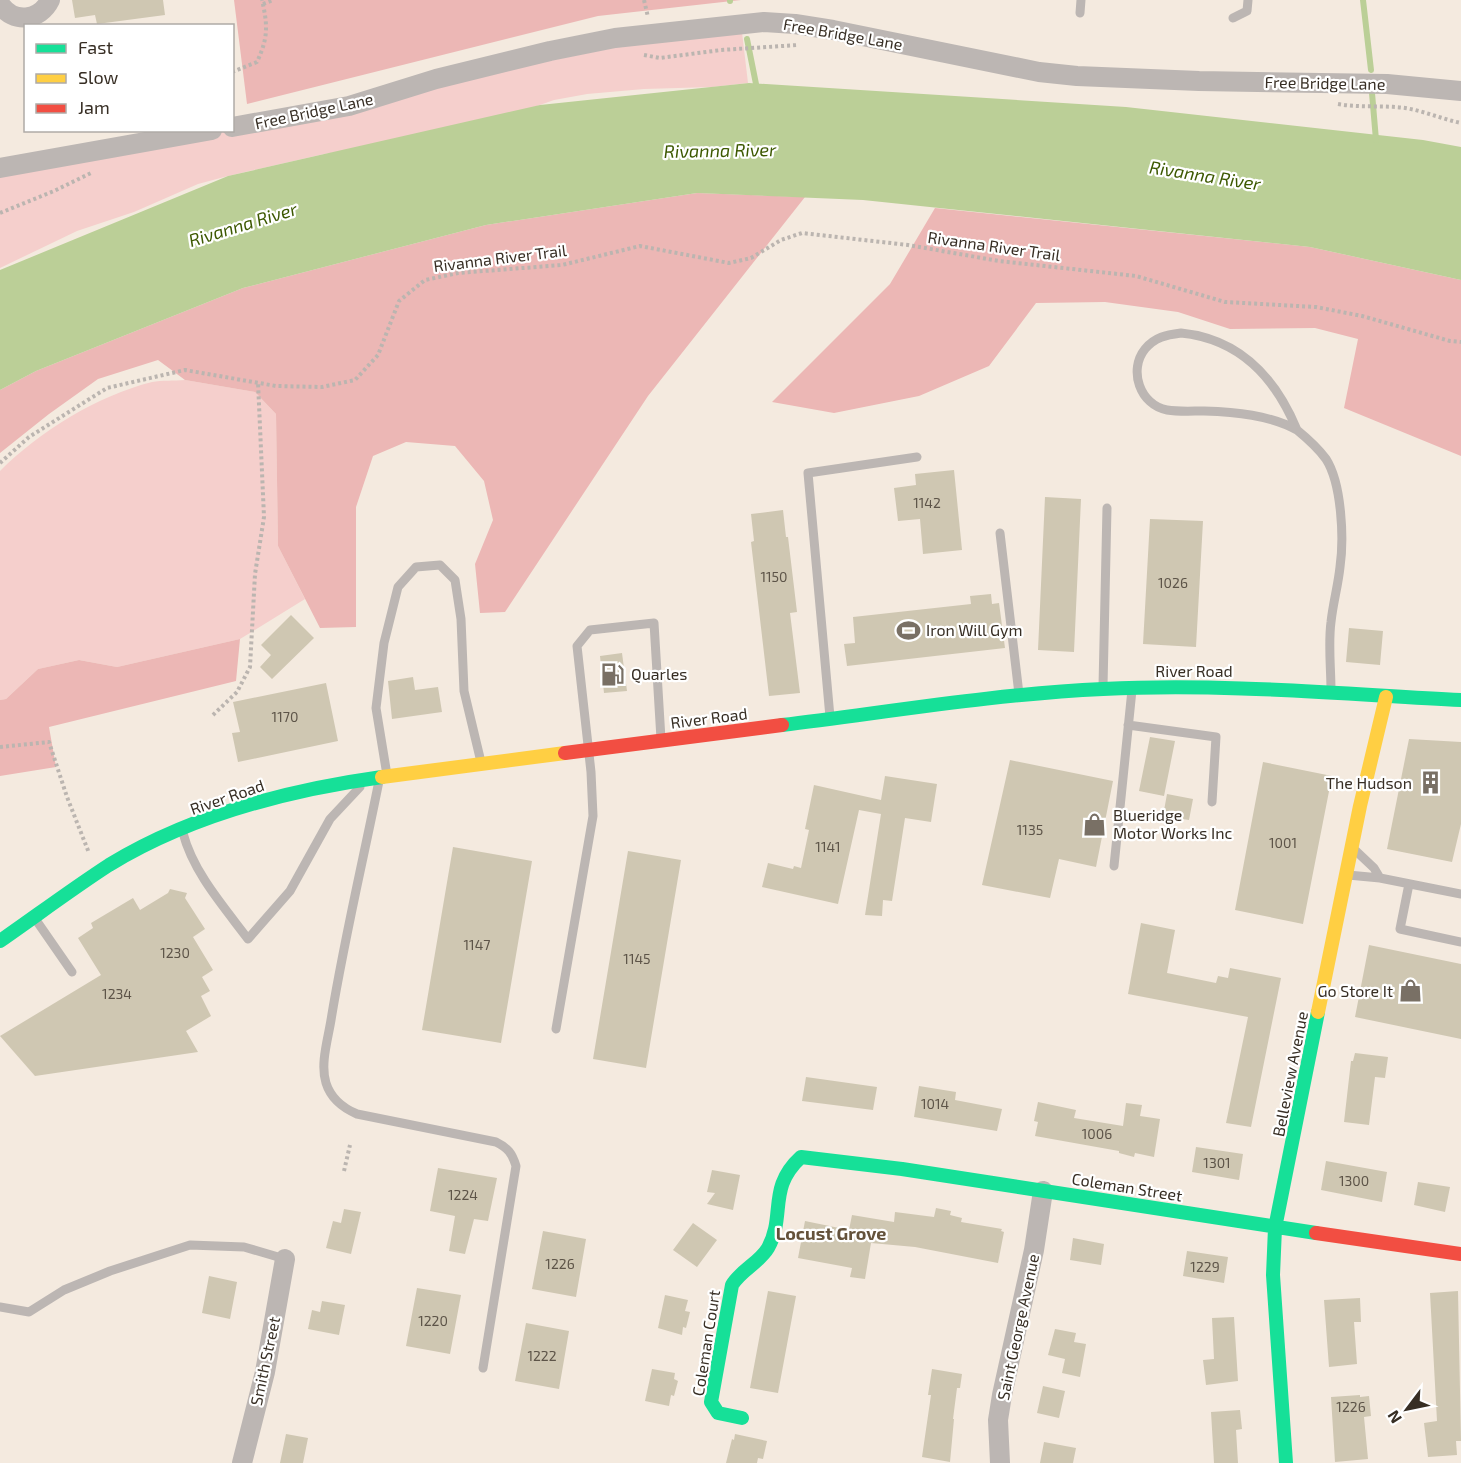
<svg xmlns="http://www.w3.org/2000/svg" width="1461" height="1463" font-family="'Exo 2',sans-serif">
	<rect width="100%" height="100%" fill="#f4eadf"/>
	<path fill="#f5cfcc" d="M741,24l7,59 -36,4 -68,2 -57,5 -33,6 -37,13 -133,32 -60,9 -96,22 -30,8 -64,28 -57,19 -77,37v-101l213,-36 19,-1 213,-51z
		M185,380l70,12 21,22 2,132 27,53 -65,40 -123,28 -38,-7 -41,9 -32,30 -6,1v-229c40,-40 97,-75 152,-89 10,-2 22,-1 33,-2z"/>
	<path fill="#ecb7b5" d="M234,0h507l-143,16 -351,88z
		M697,193l108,4 -157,199 -143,216 -25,1 -5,-49 18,-44 -9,-39 -29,-35 -49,-4 -33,14 -17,51v120l-36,1 -42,-82 -2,-132 -21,-22 -70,-12 -27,-20 -60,19 -49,35 -49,39v-63l36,-19 207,-83 243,-63z
		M935,208l375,39 151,33v176l-117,-48 14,-69 -43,-11 -85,1 -52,-17 -73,-10 -69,1 -47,63 -70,30 -85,17 -62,-11 118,-118z
		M240,639l-4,42 -187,46 7,40 -56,9v-76l6,-1 32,-30 41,-9 38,7z"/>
	<path fill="#bbcf97" d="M749,83l377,24 297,33 38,7v133l-151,-33 -447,-47 -166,-7 -211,32 -243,63 -207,83 -36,19v-120l228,-94 312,-71z"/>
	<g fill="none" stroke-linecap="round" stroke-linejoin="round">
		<path stroke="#bbcf97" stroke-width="6" d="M730,0v1
			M1363,0l8,70
			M747,39l10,50
			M1372,93l4,47"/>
	</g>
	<path fill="#cfc7b2" d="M72,0h91l2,15 -68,9 -2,-9 -20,3z
		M954,470l8,80 -39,4 -3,-35 -22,2 -4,-33 22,-3 -1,-11z
		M1045,497l36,2 -7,153 -36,-2z
		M783,510l3,27h2l9,75 -7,1 10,80 -31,3 -18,-154 3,-1 -3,-27z
		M1150,519l53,2 -7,126 -53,-3z
		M991,594l1,10 7,-1 6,45 -158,18 -3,-22 11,-1 -2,-26 118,-13 -1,-8z
		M291,615l23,23 -42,41 -12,-12 11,-12 -10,-10z
		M1349,628l34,3 -3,34 -34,-3z
		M622,653l5,38 -23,2 -4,-37z
		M413,677l2,13 23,-3 4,25 -50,7 -4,-38z
		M326,683l12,58 -100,21 -6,-29 8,-1 -7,-30z
		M1150,737l25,4 -11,55 -25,-5z
		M1409,739l52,3v82l-9,38 -65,-13z
		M1010,760l103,21 -17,86 -37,-8 -9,39 -68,-13z
		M1263,762l69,14 -29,148 -68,-14z
		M885,776l52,8 -6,38 -26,-4 -13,83 -9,-1 -1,16 -17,-1 16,-101 -22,-4 -21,94 -76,-17 6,-24 25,6 1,-3 7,2 8,-38 -4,-1 9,-44 67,15z
		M1167,794l26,5 -4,21 -26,-4z
		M453,847l79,14 -31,182 -79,-13z
		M628,851l53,9 -35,208 -53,-9z
		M170,889l17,4 -2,5 20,31 -12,8 20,33 -11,7 8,14 -9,5 10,20 -25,15 12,21 -163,24 -35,-40 101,-61 -23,-37 15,-10 -2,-5 42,-25 7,12 28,-17z
		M1141,923l34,7 -8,43 49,10 2,-7 10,2 2,-10 51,10 -30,149 -25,-4 22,-106 -120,-23z
		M1369,945l92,19v75l-106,-22z
		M1355,1053l33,4 -3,21 -10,-1 -6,48 -25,-3 7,-61h2z
		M806,1077l71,10 -4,23 -71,-9z
		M919,1086l37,6 -1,8 47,9 -5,22 -83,-14z
		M1038,1102l38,8 -2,8 49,8 3,-23 16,2 -2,11 20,3 -6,38 -19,-4 -1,4 -15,-4v-2l-84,-15 3,-14 -4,-1z
		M1196,1147l47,7 -4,26 -47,-8z
		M1326,1161l61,11 -5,30 -61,-12z
		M438,1168l59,10 -9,43 -14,-2 -9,35 -16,-3 6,-35 -25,-5z
		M712,1170l28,5 -7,35 -26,-6 8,-11 -8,-1z
		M1418,1182l32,5 -5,25 -31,-7z
		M936,1208l15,3 -1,4 12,3 -1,4 41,7 -1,2 3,1 -6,31 -83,-16 -44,-4 -6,36 -15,-2 2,-9 -54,-10 7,-37 44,9 3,-15 42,7 1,-10 39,5z
		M344,1209l17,3 -10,42 -25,-6 7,-27 8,2z
		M693,1223l24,17 -20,27 -24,-17z
		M543,1231l43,8 -10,58 -44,-8z
		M1073,1238l31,6 -3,21 -31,-5z
		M1187,1251l41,6 -4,26 -41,-7z
		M209,1276l28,6 -7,37 -28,-6z
		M417,1288l44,7 -11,59 -44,-8z
		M768,1291l28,5 -18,97 -28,-5z
		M1458,1291l3,150h-5l1,14 -29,2 -4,-34 13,-2 -7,-128z
		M665,1295l23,5 -3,11 5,1 -4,16 -3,-1 -1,8 -24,-7z
		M1360,1298l1,24h-7l3,42 -28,3 -5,-67z
		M322,1301l23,4 -6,30 -31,-6 4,-19 8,2z
		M1234,1317l4,64 -32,4 -3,-25 11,-1 -2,-41z
		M526,1323l43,8 -10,58 -44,-8z
		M1055,1329l21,4 -2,9 12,2 -6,33 -18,-4 3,-14 -17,-4z
		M652,1369l23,4 -1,6 4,2 -4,15 -3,-1 -2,11 -24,-5z
		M932,1369l30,5 -2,14h-3l-4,31h1l-4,43 -28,-5 9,-62h-3z
		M1043,1386l22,5 -6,27 -22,-5z
		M1360,1395v2l9,-1 2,20 -7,1 4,42 -33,3 -4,-65z
		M1240,1410l2,19 -6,1 2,33h-24l-3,-51z
		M286,1434l22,4 -5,25h-23z
		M735,1434l32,7 -4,18 -5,-1 -1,5h-31l6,-24 2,1z
		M1044,1442l32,6 -3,15h-33z"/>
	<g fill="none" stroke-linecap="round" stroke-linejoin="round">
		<path stroke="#bbb5b0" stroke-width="4" stroke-dasharray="3 3" stroke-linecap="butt" d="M644,0l4,17
			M263,4l10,-4
			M644,55l16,3 61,-8 77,-5
			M232,72l25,-10c11,-24 11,-36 5,-62
			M1338,104c23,4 45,1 67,4 19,3 37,11 56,15
			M0,213l54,-22 39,-19
			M0,463l29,-26 78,-49 78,-18 91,16 46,1 33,-7 23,-25 21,-54 26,-21 33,-7 104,-8 78,-19 89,17 22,-5 30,-18 21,-7 106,12 91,16 137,15 89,26 91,5 46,9 88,25 11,1
			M213,715l24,-23 13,-25 5,-93 9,-57 -6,-135
			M0,747l49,-5 18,55 22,56
			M344,1171l6,-26"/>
		<path stroke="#bcb6b3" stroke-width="9" d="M1080,13l1,-13
			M1233,18l14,-7 1,-11
			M1181,333c59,6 94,44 116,97 -27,-15 -62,-18 -93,-19 -12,0 -25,1 -37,-1 -27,-5 -39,-40 -22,-61 10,-12 21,-14 36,-16z
			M1297,430c11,9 21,18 29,29 16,25 18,80 14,108 -2,19 -7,36 -9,55 -3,22 0,46 0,69
			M1000,533l19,161
			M1103,686l4,-178
			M830,717l-22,-244 109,-16
			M1128,725l88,12 -4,65
			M387,775l-11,-67 8,-65 14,-56 18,-20 24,-2 15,15 6,39 3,72 17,71
			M379,781c-16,80 -35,159 -48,239 -3,19 -11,44 -5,63 5,16 17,25 31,31l139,28c12,6 16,11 20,24l-33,202
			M183,833c10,39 41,74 65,106l42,-48 40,-72 30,-32
			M1356,851l18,17 6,10
			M1114,866l18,-176
			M1348,875l32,3 81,16
			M1409,884l-9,45 61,13
			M36,920l36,52
			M556,1029l37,-213 -2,-44 -14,-126 13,-16 64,-7 7,116
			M0,1307l29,5 35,-22 46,-19 80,-26 54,2 41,12"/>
		<path stroke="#bcb6b3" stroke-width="20" d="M0,4c13,20 40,17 50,-4
			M232,127l117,-21 87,-27 114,-28 65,-13 149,-16 31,2 38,6 206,42 38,4 122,5 188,3 74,7
			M0,168l212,-38
			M242,1463l23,-91 20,-113
			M1000,1463l-2,-43 4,-25 32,-145 9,-59"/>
		<path stroke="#16e098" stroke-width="14" d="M782,725c107,-13 213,-31 321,-36 119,-6 239,5 358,11
			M0,941c36,-25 72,-52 109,-76 82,-50 179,-75 273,-88
			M742,1418l-24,-5 -7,-11 21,-117c9,-15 27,-22 36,-37 18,-33 -1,-60 33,-91l101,12 414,64
			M1286,1463l-13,-188 2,-47 43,-216"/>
		<path stroke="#ffcf43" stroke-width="14" d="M382,777l183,-24
			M1318,1012l42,-206 26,-109"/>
		<path stroke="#f24e42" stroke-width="14" d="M565,753l217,-28
			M1316,1233l145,21"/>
	</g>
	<defs>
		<symbol id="stadium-bare" viewBox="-9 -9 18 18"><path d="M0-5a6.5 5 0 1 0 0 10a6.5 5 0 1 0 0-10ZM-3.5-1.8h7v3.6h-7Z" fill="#797065" stroke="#fff" stroke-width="2.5" paint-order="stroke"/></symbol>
		<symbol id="fuel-bare" viewBox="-9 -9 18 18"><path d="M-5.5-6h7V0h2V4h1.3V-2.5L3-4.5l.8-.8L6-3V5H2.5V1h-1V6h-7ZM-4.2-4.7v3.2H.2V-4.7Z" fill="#797065" stroke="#fff" stroke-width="2.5" paint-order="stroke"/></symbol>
		<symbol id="building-bare" viewBox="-9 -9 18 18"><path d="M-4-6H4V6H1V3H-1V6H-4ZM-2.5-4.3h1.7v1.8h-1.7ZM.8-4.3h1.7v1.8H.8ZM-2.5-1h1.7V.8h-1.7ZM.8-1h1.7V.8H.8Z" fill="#797065" stroke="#fff" stroke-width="2.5" paint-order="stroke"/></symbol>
		<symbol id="shop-bare" viewBox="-9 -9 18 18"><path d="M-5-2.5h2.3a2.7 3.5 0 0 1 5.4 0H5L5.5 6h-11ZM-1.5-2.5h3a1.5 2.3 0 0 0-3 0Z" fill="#797065" stroke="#fff" stroke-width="2.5" paint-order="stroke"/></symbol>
	</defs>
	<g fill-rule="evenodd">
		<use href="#stadium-bare" x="892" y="614" width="33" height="33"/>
		<use href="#fuel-bare" x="596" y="658" width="33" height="33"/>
		<use href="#building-bare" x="1414" y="766" width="33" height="33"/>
		<use href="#shop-bare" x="1078" y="808" width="33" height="33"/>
		<use href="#shop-bare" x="1394" y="974" width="33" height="33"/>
	</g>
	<g text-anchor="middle" stroke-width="4.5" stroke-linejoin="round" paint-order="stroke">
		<g font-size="14" fill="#5d5448">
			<text x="927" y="508">1142</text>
			<text x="774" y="582">1150</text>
			<text x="1173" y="588">1026</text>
			<text x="285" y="722">1170</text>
			<text x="1030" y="835">1135</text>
			<text x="1283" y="848">1001</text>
			<text x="828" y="852">1141</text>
			<text x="477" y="950">1147</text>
			<text x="175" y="958">1230</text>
			<text x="637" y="964">1145</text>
			<text x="117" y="999">1234</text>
			<text x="935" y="1109">1014</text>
			<text x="1097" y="1139">1006</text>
			<text x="1217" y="1168">1301</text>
			<text x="1354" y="1186">1300</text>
			<text x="463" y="1200">1224</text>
			<text x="560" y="1269">1226</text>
			<text x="1205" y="1272">1229</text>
			<text x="433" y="1326">1220</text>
			<text x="542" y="1361">1222</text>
			<text x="1351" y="1412">1226</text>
		</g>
		<g font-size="16" fill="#372e24" stroke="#fff">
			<text transform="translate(843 34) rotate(10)" y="6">Free Bridge Lane</text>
			<text transform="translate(1325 83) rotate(1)" y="6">Free Bridge Lane</text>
			<text transform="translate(314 111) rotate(-12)" y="6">Free Bridge Lane</text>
			<text transform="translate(994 246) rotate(8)" y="6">Rivanna River Trail</text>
			<text transform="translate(500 258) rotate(-7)" y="6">Rivanna River Trail</text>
			<text x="1194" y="677">River Road</text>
			<text transform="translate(709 718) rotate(-7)" y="6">River Road</text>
			<text transform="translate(227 797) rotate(-19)" y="6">River Road</text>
			<text transform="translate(1290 1074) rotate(-79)" y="6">Belleview Avenue</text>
			<text transform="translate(1127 1187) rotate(9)" y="6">Coleman Street</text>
			<text transform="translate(1018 1327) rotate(-78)" y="6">Saint George Avenue</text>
			<text transform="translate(706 1343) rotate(-81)" y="6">Coleman Court</text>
			<text transform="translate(265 1361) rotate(-78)" y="6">Smith Street</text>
		</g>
		<g font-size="16" fill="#372e24" stroke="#fff" text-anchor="start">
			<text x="926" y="636">Iron Will Gym</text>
			<text x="631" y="680">Quarles</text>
			<text x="1412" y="789" text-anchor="end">The Hudson</text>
			<text x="1113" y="821">Blueridge<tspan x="1113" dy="18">Motor Works Inc</tspan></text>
			<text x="1393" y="997" text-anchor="end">Go Store It</text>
		</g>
		<g font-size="18" font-style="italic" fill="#3c5800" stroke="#fff">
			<text transform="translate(720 151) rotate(-1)" y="6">Rivanna River</text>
			<text transform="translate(1205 176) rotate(9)" y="6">Rivanna River</text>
			<text transform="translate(243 225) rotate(-17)" y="6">Rivanna River</text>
		</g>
		<g font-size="18" font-weight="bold" fill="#64523b" stroke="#fff">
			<text x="831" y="1240">Locust Grove</text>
		</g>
	</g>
	<rect x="24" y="24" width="210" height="108" fill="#ffffff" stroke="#afaba7" stroke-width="1.5"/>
	<rect x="36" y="44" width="30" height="9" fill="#16e098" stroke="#afaba7" stroke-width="1.5"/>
	<text x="78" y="54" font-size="18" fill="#372e24">Fast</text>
	<rect x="36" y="74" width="30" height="9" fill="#ffcf43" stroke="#afaba7" stroke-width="1.5"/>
	<text x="78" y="84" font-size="18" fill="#372e24">Slow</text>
	<rect x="36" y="104" width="30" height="9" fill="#f24e42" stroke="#afaba7" stroke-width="1.5"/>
	<text x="78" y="114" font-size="18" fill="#372e24">Jam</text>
	<g transform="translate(1407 1409) rotate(238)" stroke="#ffffff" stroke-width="4.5" paint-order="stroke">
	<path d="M0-4.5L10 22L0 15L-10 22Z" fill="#372e24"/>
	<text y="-9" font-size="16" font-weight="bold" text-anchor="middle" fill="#372e24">N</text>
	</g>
</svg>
